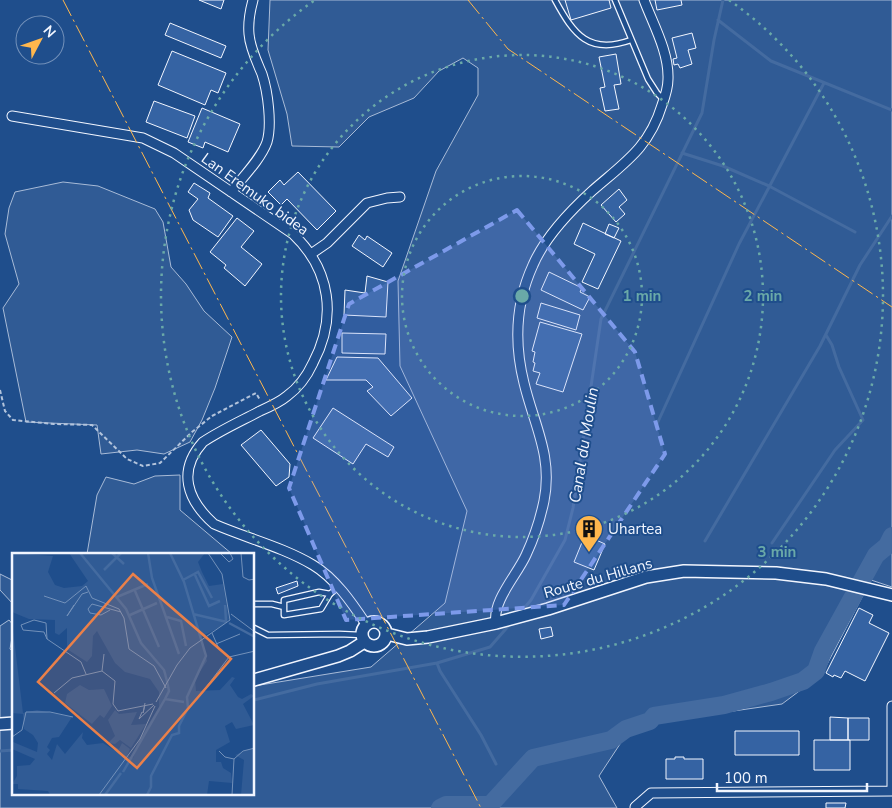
<svg xmlns="http://www.w3.org/2000/svg" width="892" height="808" font-family="'Nunito Sans',sans-serif">
	<rect width="100%" height="100%" fill="#1f4e8c"/>
	<path fill="#305b95" stroke="#a8bbd7" d="M270,0h622v587l-21,-7 -49,94 -40,30 -97,14 -35,3 -28,20 -23,35 18,32h-617v-182l9,-6 5,6 -4,23 4,3v142h240v-108l117,-19 74,-64 22,-92 -67,-145 -2,-85 38,-110 42,-76v-27l-15,-10 -24,13 -25,27 -45,19 -30,30 -47,-1 -5,-32 -19,-64z
		M63,182l35,4 57,23 8,13 8,45 15,17 18,27 28,26 -17,51 -13,32 -12,22 -26,12 -27,-4 -36,4 -4,-29 -71,-3 -23,-114 16,-24 -14,-50 4,-26 6,-16z
		M180,475v35l52,44h-145l10,-59 9,-18 28,7 21,-8z
		M0,574l14,7v24l-14,-15z"/>
	<g fill="none" stroke-linecap="round" stroke-linejoin="round">
		<path stroke="#446ba0" stroke-width="3" d="M718,20l53,41 121,49
			M682,153l41,13 46,20 86,46
			M657,424l82,-180 85,-161
			M705,541l115,-195 40,-81 32,-49
			M772,543l63,-93 28,-30 -24,-53 -7,-22 -6,-10
			M520,613l11,-13 34,-60 8,-32 28,-189 101,-206 12,-73 9,-40
			M437,663l3,8 41,64 15,29
			M254,700l63,-16 120,-21 53,-16 21,-24
			M0,751l14,-1"/>
		<path stroke="#446ba0" stroke-width="18" d="M440,808l6,-3h44l43,-47 78,-18 15,-11 24,-8 4,-5 70,-11 47,-13 32,-11 13,-10 7,-20 53,-96 11,-9 5,-10"/>
	</g>
	<path fill="#3563a3" stroke="#f2f6ff" d="M199,0h25l-3,9z
		M565,0h44l2,8 -40,12z
		M655,0h26l1,5 -25,5z
		M170,23l56,23 -5,12 -56,-23z
		M692,33l4,15 -8,2 4,14 -12,4 -2,-4 -4,1 -1,-6 4,-1 -5,-20z
		M172,51l54,22 -8,20 -7,-3 -6,15 -47,-20z
		M616,54l5,30 -7,1 5,24 -14,2 -5,-23 5,-1 -6,-30z
		M154,101l41,15 -8,22 -41,-16z
		M202,108l38,16 -12,28 -23,-10 -2,6 -15,-6z
		M298,172l38,39 -19,19 -30,-31 -6,6 -13,-13 12,-12 4,5z
		M194,183l16,10 -2,5 25,18 -15,21 -25,-17 -4,-10 9,-11 -10,-7z
		M619,189l8,11 -8,7 6,7 -9,8 -15,-17z
		M237,218l17,13 -13,16 21,17 -17,22 -21,-18 2,-3 -16,-13z
		M583,223l38,18 -23,48 -16,-7 13,-28 -21,-10z
		M609,224l10,4 -5,10 -9,-4z
		M359,235l6,5 2,-4 25,17 -9,14 -31,-21z
		M549,272l33,16 -2,4 10,5 -7,13 -42,-20z
		M367,276l21,6 -2,35 -42,-2 1,-25 20,3z
		M541,303l39,12 -4,15 -39,-12z
		M540,322l42,12 -19,58 -27,-8 4,-11 -7,-2 2,-8 -2,-1 2,-10 -3,-1z
		M342,333l44,1 -1,20 -43,-1z
		M337,357l41,1 34,40 -21,18 -24,-25 6,-4 -7,-7h-40z
		M333,408l61,39 -6,10 -22,-13 -13,20 -40,-26z
		M261,430l29,34 -1,13 -13,9 -35,-41z
		M585,535l20,9 -11,26 -20,-8z
		M297,581l1,5 -20,8 -2,-6z
		M859,608l14,7 -4,8 20,10 -24,48 -20,-10 -4,7 -7,-3 -1,2 -7,-4z
		M551,627l2,9 -12,3 -2,-10z
		M830,717l18,1v22h-18z
		M848,718h21v22h-21z
		M735,731h64v24h-64z
		M814,740h36v30h-36z
		M675,757h9v2h19v20h-37v-20h9z
		M826,803h20l-1,5h-19z"/>
	<g fill="none" stroke-linecap="round" stroke-linejoin="round">
		<defs>
			<path id="service" d="M555,0c19,35 34,55 76,40
				M615,0l33,79 9,14 7,7
				M330,594l-11,-2 -35,8v15l37,-6 9,-15 8,-7
				M254,604h18l12,3
				M254,628l14,7 71,-1 23,1"/>
			<path id="minor" d="M12,116l131,22 31,15 119,81c38,36 44,84 20,129 -6,13 -15,25 -26,33 -7,6 -18,11 -27,15 -19,10 -39,19 -57,31 -26,29 -16,58 11,82 32,14 69,23 99,41 22,13 39,38 53,59
				M231,192c11,-14 30,-33 36,-50 5,-17 1,-50 -5,-68 -5,-12 -12,-26 -13,-40 -1,-11 1,-23 4,-34
				M311,254l16,-11 40,-40 20,-5 13,-1
				M496,623c-4,-22 21,-48 30,-68 8,-17 14,-35 18,-54 9,-45 -10,-76 -20,-118 -10,-40 -8,-81 9,-118 12,-28 37,-54 59,-74 32,-28 57,-43 70,-86 3,-8 6,-18 6,-26 1,-27 -15,-55 -24,-79
				M892,706v85
				M635,807l16,-14 241,-2"/>
			<path id="tertiary" d="M362 634a12 12 0 1 1 24 0a12 12 0 1 1-24 0Z
				M387,634l20,5 21,-2 68,-14 52,-14 98,-32 38,-6 92,2 50,6 66,16
				M254,680l84,-24 12,-5 14,-9
				M0,724l14,-1"/>
		</defs>
		<use href="#service" stroke="#f2f6ff" stroke-width="7"/>
		<use href="#minor" stroke="#f2f6ff" stroke-width="11"/>
		<use href="#tertiary" stroke="#f2f6ff" stroke-width="14"/>
		<path stroke="#b3c4dc" stroke-width="2" stroke-dasharray="4 2.5" stroke-linecap="butt" d="M0,390l5,21 8,9 41,4 38,1 35,34 16,7 17,-3 32,-31 20,-16 44,-23 4,7"/>
		<use href="#service" stroke="#1f4e8c" stroke-width="4.5"/>
		<use href="#minor" stroke="#1f4e8c" stroke-width="9"/>
		<use href="#tertiary" stroke="#1f4e8c" stroke-width="11"/>
		<path stroke="#ffb74d" stroke-width="1" stroke-dasharray="18 4 2.5 4" stroke-linecap="butt" d="M63,0l418,808
			M468,0l40,49 384,258"/>
	</g>
	<path fill="#7d9aea" fill-opacity="0.2" stroke="#7d9aea" stroke-width="4" stroke-dasharray="10 6" stroke-linejoin="round" d="M517,210l118,142 30,102 -101,151 -218,15 -57,-132 60,-184z"/>
	<g fill="none" stroke="#6aa9a8" stroke-width="2.5" stroke-dasharray="2.5 5">
		<circle cx="522" cy="296" r="120"/>
		<circle cx="522" cy="296" r="241"/>
		<path d="M729 0A361 361 0 1 1 315 0"/>
	</g>
	<defs>
		<symbol id="building-pin" viewBox="-11 -11 22 30"><path d="M0 17L-7.5 6A9.5 9.5 0 1 1 7.5 6Z" fill="#ffb74d" stroke="#1f4e8c"/><path d="M-4-6H4V6H1V3H-1V6H-4ZM-2.5-4.3h1.7v1.8h-1.7ZM.8-4.3h1.7v1.8H.8ZM-2.5-1h1.7V.8h-1.7ZM.8-1h1.7V.8H.8Z" fill="#111"/></symbol>
	</defs>
	<g fill-rule="evenodd">
		<use href="#building-pin" x="573" y="513" width="32" height="43"/>
	</g>
	<g text-anchor="middle" stroke-width="4" stroke-linejoin="round" paint-order="stroke">
		<g font-size="15" fill="#f2f6ff" stroke="#1f4e8c">
			<text transform="translate(255 194) rotate(36)" y="5">Lan Eremuko bidea</text>
			<text transform="translate(598 578) rotate(-16)" y="5">Route du Hillans</text>
		</g>
		<g font-size="15" fill="#f2f6ff" stroke="#1f4e8c" text-anchor="start">
			<text x="608" y="534">Uhartea</text>
		</g>
		<g font-size="16" font-style="italic" fill="#f2f6ff" stroke="#1f4e8c">
			<text transform="translate(583 445) rotate(-81)" y="6">Canal du Moulin</text>
		</g>
	</g>
	<g transform="translate(12 553)">
		<rect width="242" height="242" fill="#1f4e8c"/>
		<path d="M0,0l41,3 -5,16 7,13 9,3 18,-2 6,-5 -19,-28h136l-7,9 4,10 7,14 14,-2 6,35 -5,6 -23,12 6,24 -12,18 1,12 24,-1 12,-13 3,1 -5,7 8,12 4,2 9,-5 3,2 -11,8 11,21 -18,4 -4,-7 -7,4 5,16 -14,8v12h5l2,6 8,5 1,10 -23,-2 -2,14h-157l-2,-4 -30,-2v-5h-6l5,-8v-10l13,-1 5,-6 -23,-10 1,-7 24,10 1,-9 -5,-8 -9,-6 -1,-15 -11,-1v-91l11,91 14,-3 35,7 -13,20 -7,1 -5,9 3,3 -3,4 5,6 5,-16 8,10 18,-22 -1,6 5,7 16,-2 11,7 1,-3 4,2 3,-6 8,6 -3,7 6,2 8,-22 18,-29v-15l-9,-13 -25,-7 -10,-9 -18,-32 -4,5 -1,20 -5,6 -20,-13v-21l-8,7 -4,-2v-13l-26,-1 -17,-7zM68,132l9,5 15,-1 8,17 -8,12 -4,-3 -8,9 -27,-21 2,-9zM103,157l4,4 18,-2 -6,13 15,-1 -15,24 -11,-8 -5,4 -7,-1 7,-7 -7,-16zM242,194v48h-13l3,-35 -9,-5z" fill="#305b95"/>
		<path fill="none" stroke="#446ba0" stroke-width="2.5" d="M68,0l46,56 15,34 23,27 3,11 2,10 -4,8 -42,73M100,0l12,11M136,0l4,25 27,76M92,17l17,-17M183,22l14,31 11,-5M171,27l15,-8 14,26M123,38l24,56M105,44l31,-13M213,52l1,16M181,61l34,8M118,62l27,-12M155,64l14,4 5,25M217,70l26,14M153,146l19,3M93,242l16,-22M135,242l4,-8v-11l21,-41 7,-2v-7l9,-18 -1,-11 19,-41 -22,-74 -14,-29"/>
		<path fill="none" stroke="#7391ba" stroke-width="1" d="M208,0l9,9 4,-3 -3,-6M229,0l2,24 6,3 6,-1M32,43l21,7 21,-17 6,12 27,11 5,9 5,31 25,17 12,22M62,52l-7,11 15,-22 6,-2M98,57l-9,5 -11,-2 -2,-4 4,-5 29,8M219,61l24,18M200,80l7,16 10,8 26,-6M35,86l-3,-7 -21,-2 -2,-5 13,-5 12,3 1,16 34,23 5,12M204,91l24,-10M90,118l2,-17M192,137l25,-33M42,140l18,-15 30,-7 13,10 -2,23 5,7 35,-7M144,149l21,-37 13,-17 40,-28 -8,-46 -14,-21M133,152l-2,8 2,-10M130,159l-3,7 15,-14M0,184l10,-7 4,-18h24l23,5M207,198l6,6 9,2M87,242l41,-56 15,-33M220,242l2,-36 9,-8 12,-3"/>
		<path fill="#ea8049" fill-opacity="0.15" stroke="#ea8049" stroke-width="2.5" d="M121,21l98,85 -94,109 -99,-86z"/>
		<rect width="242" height="242" fill="none" stroke="#f2f6ff" stroke-width="2.5"/>
	</g>
	<circle cx="522" cy="296" r="8" fill="#6aa9a8" stroke="#1f4e8c" stroke-width="2.5"/>
	<g font-size="15" text-anchor="middle" font-weight="bold" fill="#6aa9a8" stroke="#1f4e8c" stroke-width="4" stroke-linejoin="round" paint-order="stroke">
		<text x="642" y="301">1 min</text>
		<text x="763" y="301">2 min</text>
		<text x="777" y="557">3 min</text>
	</g>
	<g transform="translate(40 40) rotate(49)"><circle r="24" fill="#1f4e8c" stroke="#7391ba"/>
	<path d="M0-4L9 19L0 12L-9 19Z" fill="#ffb74d"/>
	<text y="-8" font-size="14" font-weight="bold" text-anchor="middle" fill="#f2f6ff">N</text>
	</g>
	<path d="M717 783v8h150v-8" fill="none" stroke="#f2f6ff" stroke-width="2.5"/>
	<text x="724" y="783" font-size="15" fill="#f2f6ff" stroke="#1f4e8c" stroke-width="4" paint-order="stroke">100 m</text>
</svg>
